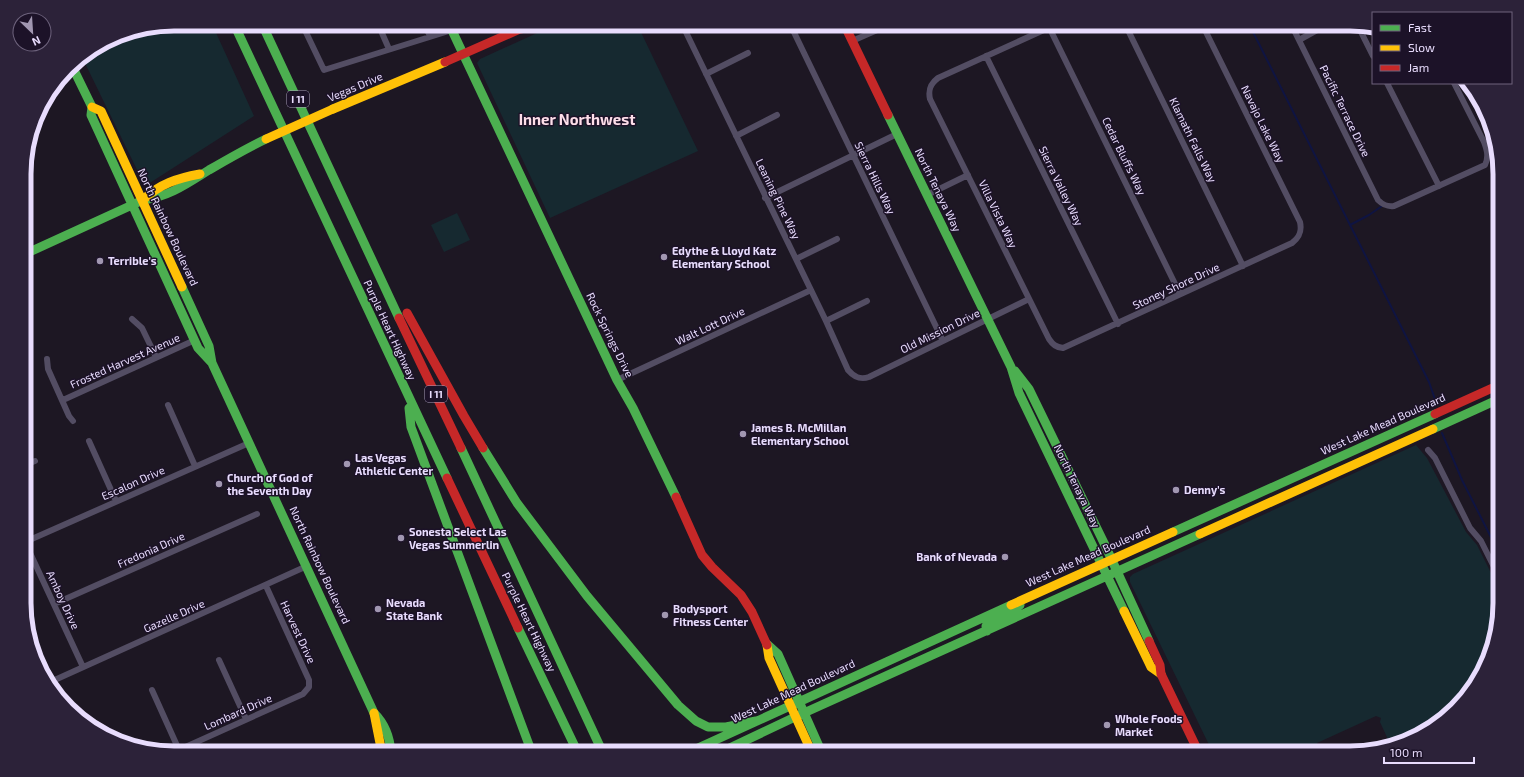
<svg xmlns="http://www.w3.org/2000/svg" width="1524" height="777" font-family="'Exo 2',sans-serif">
	<rect width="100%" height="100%" fill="#1d1723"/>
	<path fill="#162930" d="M174,24h38l42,92 -109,70 -63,-129 35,-22z
		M557,24h80l61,127 -148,67 -73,-155 3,-4z
		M457,213l13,27 -26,12 -13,-27z
		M1416,445l11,13 39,74 11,13 23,46v12l-15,66 -22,33 -29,26 -36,17 -7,1 -11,-24 1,-4 -5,-2 -59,27 4,10h-108l-83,-171v-5l3,-3z"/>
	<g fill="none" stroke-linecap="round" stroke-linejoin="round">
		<path stroke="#0f1442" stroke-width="2" d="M1249,24l180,358 8,23
			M1350,225l19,-10 13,-9
			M1442,433l20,47 38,75"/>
		<path stroke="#534d63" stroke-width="6" d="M302,24l22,46 128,-40
			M378,24l11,25
			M424,24l6,12
			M682,24l144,297 22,49c6,7 12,10 21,7l160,-78
			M790,24l153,317
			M1057,24l-119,54c-8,6 -10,12 -8,21l119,240c4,6 7,8 14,9l229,-105c8,-6 10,-12 8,-21l-98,-198
			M1125,24l118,242
			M1291,24l87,176c5,5 9,7 16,6l91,-41c4,-8 2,-15 -1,-23l-30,-59
			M1358,26l15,30
			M1049,27l131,267
			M1299,40l29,-16
			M852,41l39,-17
			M986,56l132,268
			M706,74l42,-21
			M1387,83l52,103
			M736,136l41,-21
			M927,195l41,-20
			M765,198l132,-64
			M796,259l41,-20
			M132,319l10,9 14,29
			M826,321l41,-20
			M47,359l1,10 21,47 4,5
			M617,380l194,-90
			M63,400l132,-60
			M168,405l27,61
			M89,441l27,60
			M1428,450l7,8 35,70 11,13 19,38
			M25,465l10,-4
			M25,542l224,-99
			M25,542l58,125
			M54,604l203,-90
			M219,660l27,59
			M48,683l259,-117
			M152,690l27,60
			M172,753l131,-59 6,-7v-7l-43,-94"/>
		<path stroke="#4caf50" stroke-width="9" d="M234,24l213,454
			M262,24l137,294
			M449,24l168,356 16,28 43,89
			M72,66l20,41 -1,8 107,233 13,14
			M888,115l123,252 8,26 105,218
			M25,254l118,-54c26,-3 45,-17 66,-30 19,-11 38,-22 57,-31
			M182,287l27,59 3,17 162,350c11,11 16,24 17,40
			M1015,371l14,18 75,154 45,98
			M409,408l2,19 121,326
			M1433,429l66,-30
			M461,448l142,305
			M483,448l34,55 70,93 91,109 18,16 12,6h18l30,-6
			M1173,532l262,-118
			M518,628l60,125
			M987,631l-1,-5 2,-3 21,-10 11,-8
			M767,644l11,10 44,99
			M687,753l324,-148
			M719,753l76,-36 405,-183"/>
		<path stroke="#ffc107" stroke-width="9" d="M92,107l9,4 81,176
			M333,109l112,-47
			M143,200c16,-16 35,-22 57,-26
			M1200,534l233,-105
			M1011,605l162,-73
			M1124,611l27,56 10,7
			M767,645l2,13 43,95
			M374,713l8,40"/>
		<path stroke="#c62828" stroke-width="9" d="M844,24l44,91
			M445,62l75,-33 23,-5
			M407,313l57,103 19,32
			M399,318l62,130
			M1435,414l64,-29
			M447,478l71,150
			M676,497l26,58 10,12 29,28 11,17 15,33
			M1149,641l11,24 1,9 38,79"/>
		<path stroke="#ffc107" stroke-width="9" d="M266,139l67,-30"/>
	</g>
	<g fill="#a197b1" stroke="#1c1228" stroke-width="1.5">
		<circle cx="664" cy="257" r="4"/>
		<circle cx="100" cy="261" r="4"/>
		<circle cx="743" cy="434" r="4"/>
		<circle cx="347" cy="464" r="4"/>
		<circle cx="219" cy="484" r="4"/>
		<circle cx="1176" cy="490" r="4"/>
		<circle cx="401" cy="538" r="4"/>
		<circle cx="1005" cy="557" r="4"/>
		<circle cx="378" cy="609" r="4"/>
		<circle cx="665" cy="615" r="4"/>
		<circle cx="1107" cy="725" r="4"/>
	</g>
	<g text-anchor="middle" stroke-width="3" stroke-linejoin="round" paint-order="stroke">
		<g fill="#1c1228" stroke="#ab9fbd" stroke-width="1">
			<rect x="287" y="91" width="22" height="16" rx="3"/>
			<rect x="425" y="386" width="22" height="16" rx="3"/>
		</g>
		<g font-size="10" font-weight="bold" fill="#e8dcfd">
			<text x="298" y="103">I 11</text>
			<text x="436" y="398">I 11</text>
		</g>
		<g font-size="11" fill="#e8dcfd" stroke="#1c1228">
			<text transform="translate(355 87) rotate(-23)" y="4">Vegas Drive</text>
			<text transform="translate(1345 111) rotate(64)" y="4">Pacific Terrace Drive</text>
			<text transform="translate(1263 124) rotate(64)" y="4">Navajo Lake Way</text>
			<text transform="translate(1193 140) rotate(64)" y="4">Klamath Falls Way</text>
			<text transform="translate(1124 156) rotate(64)" y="4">Cedar Bluffs Way</text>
			<text transform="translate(875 178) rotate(64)" y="4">Sierra Hills Way</text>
			<text transform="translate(1061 186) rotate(64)" y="4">Sierra Valley Way</text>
			<text transform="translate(938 190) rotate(64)" y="4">North Tenaya Way</text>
			<text transform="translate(778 199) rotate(64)" y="4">Leaning Pine Way</text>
			<text transform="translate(998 214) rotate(64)" y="4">Villa Vista Way</text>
			<text transform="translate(168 227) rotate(65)" y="4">North Rainbow Boulevard</text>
			<text transform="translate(1176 286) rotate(-25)" y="4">Stoney Shore Drive</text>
			<text transform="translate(710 326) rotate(-25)" y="4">Walt Lott Drive</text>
			<text transform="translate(390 330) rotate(65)" y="4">Purple Heart Highway</text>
			<text transform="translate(940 331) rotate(-26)" y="4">Old Mission Drive</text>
			<text transform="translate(610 335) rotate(64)" y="4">Rock Springs Drive</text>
			<text transform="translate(125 361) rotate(-24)" y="4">Frosted Harvest Avenue</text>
			<text transform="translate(1383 424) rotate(-24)" y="4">West Lake Mead Boulevard</text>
			<text transform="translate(133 483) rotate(-24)" y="4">Escalon Drive</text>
			<text transform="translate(1077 486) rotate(64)" y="4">North Tenaya Way</text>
			<text transform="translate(151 550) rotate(-24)" y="4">Fredonia Drive</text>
			<text transform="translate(1088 556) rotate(-24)" y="4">West Lake Mead Boulevard</text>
			<text transform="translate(320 565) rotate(65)" y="4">North Rainbow Boulevard</text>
			<text transform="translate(63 600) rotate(65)" y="4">Amboy Drive</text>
			<text transform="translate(174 616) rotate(-24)" y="4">Gazelle Drive</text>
			<text transform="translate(529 622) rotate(64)" y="4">Purple Heart Highway</text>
			<text transform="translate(298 632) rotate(65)" y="4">Harvest Drive</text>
			<text transform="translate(793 691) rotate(-25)" y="4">West Lake Mead Boulevard</text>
			<text transform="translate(238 712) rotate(-24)" y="4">Lombard Drive</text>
		</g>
		<g font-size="11" font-weight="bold" fill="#e8dcfd" stroke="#1c1228" text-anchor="start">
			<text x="672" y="255">Edythe &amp; Lloyd Katz<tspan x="672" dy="13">Elementary School</tspan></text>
			<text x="108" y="265">Terrible's</text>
			<text x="751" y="432">James B. McMillan<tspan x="751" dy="13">Elementary School</tspan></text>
			<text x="355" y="462">Las Vegas<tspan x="355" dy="13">Athletic Center</tspan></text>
			<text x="227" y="482">Church of God of<tspan x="227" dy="13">the Seventh Day</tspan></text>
			<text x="1184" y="494">Denny's</text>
			<text x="409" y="536">Sonesta Select Las<tspan x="409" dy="13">Vegas Summerlin</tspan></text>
			<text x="997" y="561" text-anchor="end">Bank of Nevada</text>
			<text x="386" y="607">Nevada<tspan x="386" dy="13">State Bank</tspan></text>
			<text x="673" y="613">Bodysport<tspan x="673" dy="13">Fitness Center</tspan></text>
			<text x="1115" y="723">Whole Foods<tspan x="1115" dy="13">Market</tspan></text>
		</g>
		<g font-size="15" font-weight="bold" fill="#fddee9" stroke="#1c1228">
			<text x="577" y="125">Inner Northwest</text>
		</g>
	</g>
	<path d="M0 0H1524V777H0ZM174 31H1350A143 143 0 0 1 1493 174V603A143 143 0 0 1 1350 746H174A143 143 0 0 1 31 603V174A143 143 0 0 1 174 31Z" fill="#2c2239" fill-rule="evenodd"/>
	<path fill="none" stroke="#e8dcfd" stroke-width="5" d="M174 31H1350A143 143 0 0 1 1493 174V603A143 143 0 0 1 1350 746H174A143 143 0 0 1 31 603V174A143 143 0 0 1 174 31Z"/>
	<rect x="1372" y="12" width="140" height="72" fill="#1c1228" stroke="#6e637d"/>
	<rect x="1380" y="25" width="20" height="6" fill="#4caf50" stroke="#6e637d"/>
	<text x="1408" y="32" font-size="12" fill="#e8dcfd">Fast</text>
	<rect x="1380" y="45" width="20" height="6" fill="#ffc107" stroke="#6e637d"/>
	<text x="1408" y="52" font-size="12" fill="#e8dcfd">Slow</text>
	<rect x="1380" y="65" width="20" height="6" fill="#c62828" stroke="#6e637d"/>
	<text x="1408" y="72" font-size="12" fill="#e8dcfd">Jam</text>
	<g transform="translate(32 32) rotate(155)"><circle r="19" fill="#1c1228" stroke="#6e637d"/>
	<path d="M0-3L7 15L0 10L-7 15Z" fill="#a197b1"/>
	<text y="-6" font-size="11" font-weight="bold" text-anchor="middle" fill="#e8dcfd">N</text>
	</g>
	<path d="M1384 757v6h90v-6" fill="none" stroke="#e8dcfd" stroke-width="2"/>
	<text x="1390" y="757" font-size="12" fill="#e8dcfd" stroke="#1c1228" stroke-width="3" paint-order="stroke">100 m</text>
</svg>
